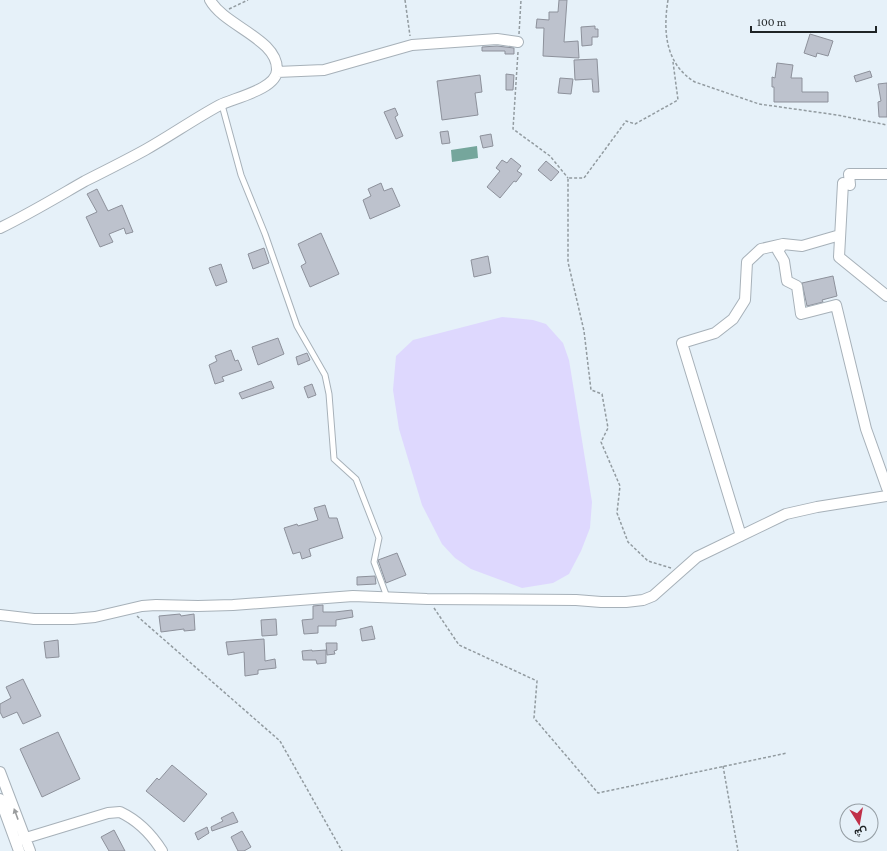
<svg xmlns="http://www.w3.org/2000/svg" width="887" height="851" font-family="'Crimson Pro',Vazirmatn,serif">
	<rect width="100%" height="100%" fill="#e6f1f9"/>
	<path fill="#ded8fe" d="M502,317l31,3 13,4 17,19 6,17 23,142 -2,26 -9,23 -12,23 -16,9 -31,5 -51,-19 -16,-11 -13,-14 -20,-39 -23,-76 -6,-39 3,-34 17,-16z"/>
	<path fill="#75a69c" d="M477,146l1,12 -26,4 -1,-12z"/>
	<path fill="#bdc2cd" stroke="#8d919b" d="M559,0h8l-3,42 14,-1 1,17 -36,-2 1,-28h-8l1,-9 12,1v-8h9z
		M595,26v3h3v8h-6v8l-10,1 -1,-19z
		M810,34l23,7 -5,15 -11,-3 -1,4 -12,-4z
		M497,46l17,2v6h-9v-3h-23v-4z
		M597,59l2,33h-6l-1,-13 -17,1 -1,-20z
		M777,63l16,2 -2,13h11v14h26v10h-54v-15h-2v-10l3,1z
		M870,71l2,6 -16,5 -2,-6z
		M506,74l8,1 -1,15h-7z
		M480,75l2,17 -7,1 3,22 -36,5 -5,-39z
		M560,78l13,1 -2,15 -13,-1z
		M887,83v34h-8l-1,-15 3,-1 -3,-17z
		M395,108l3,7 -3,2 8,19 -7,3 -12,-27z
		M448,131l2,12 -8,1 -2,-12z
		M491,134l2,12 -10,2 -3,-12z
		M511,158l10,8 -4,5 5,3 -6,8 -2,-1 -14,17 -13,-11 13,-16 -4,-3 6,-8 5,3z
		M546,161l13,11 -8,9 -13,-11z
		M381,183l3,8 8,-3 8,18 -30,13 -7,-19 8,-4 -3,-7z
		M97,189l11,22 14,-6 11,27 -7,2 -2,-6 -15,6 4,8 -13,5 -14,-30 11,-5 -10,-18z
		M321,233l18,41 -29,13 -9,-21 5,-3 -8,-19z
		M264,248l5,15 -16,6 -5,-15z
		M488,256l3,17 -17,4 -3,-17z
		M221,264l6,18 -11,4 -7,-18z
		M833,276l4,20 -15,4 1,2 -16,4 -5,-23z
		M278,338l6,16 -26,11 -6,-18z
		M231,350l4,11 3,-1 4,10 -20,7 2,4 -9,3 -6,-19 8,-4 -2,-5z
		M307,353l3,7 -12,5 -2,-8z
		M271,381l3,7 -32,11 -3,-6z
		M312,384l4,11 -8,3 -4,-11z
		M325,505l4,13h8l6,20 -34,11 2,7 -9,3 -2,-7 -7,2 -9,-26 13,-4 1,2 20,-6 -4,-12z
		M397,553l9,22 -20,8 -8,-23z
		M375,576l1,8 -19,1v-8z
		M323,605v7h12l17,-2 1,7 -17,3v6h-18v7l-14,1 -2,-14 11,-1v-13z
		M180,614l1,2 13,-2 1,16 -11,1v-2l-23,3 -2,-16z
		M276,619l1,16 -15,1 -1,-16z
		M372,626l3,13 -13,2 -2,-12z
		M264,639l1,22 10,-2 1,9 -18,2v4l-13,2 -1,-24 -16,3 -2,-13z
		M58,640l1,17 -13,1 -2,-16z
		M326,643h11v7l-3,1 1,3 -8,1z
		M312,650v1l14,-1v13l-9,1 -1,-4h-13l-1,-9z
		M23,679l18,37 -18,8 -6,-12 -14,6 -3,-6v-8l11,-6 -5,-11z
		M58,732l22,47 -38,18 -22,-48z
		M172,765l35,29 -23,28 -38,-31 11,-13 2,2z
		M233,812l5,10 -26,9 -1,-4 12,-6 -2,-3z
		M207,827l2,6 -11,7 -3,-7z
		M114,830l11,21h-16l-8,-14z
		M242,831l9,16 -7,4h-6l-7,-14z"/>
	<g fill="none" stroke-linecap="round" stroke-linejoin="round">
		<defs>
			<path id="lane" d="M222,105l19,70 24,59 32,92 28,49 4,19 5,65 22,20 23,59 -5,24 13,35"/>
			<path id="street" d="M277,72l47,-2 88,-25 85,-6 21,3
				M887,174h-38l1,11 -7,-2 -4,74 48,39
				M0,228c29,-14 57,-31 85,-47 20,-10 40,-20 60,-31 25,-14 49,-31 75,-45 14,-7 57,-16 57,-35 1,-31 -53,-44 -67,-70
				M840,235l-38,11 -19,-2 -5,7 6,10 3,20 10,5 4,28 35,-9 30,124 21,59
				M741,536l-59,-193 33,-10 18,-14 12,-19 2,-38 14,-13 22,-5
				M0,615l34,4h39l22,-2 47,-11 14,-1 42,1 35,-1 120,-9 74,3 149,1 25,2h25l17,-2 10,-4 44,-39 89,-43 31,-7 70,-11
				M0,772l30,79
				M0,799l19,52
				M16,841l92,-28 12,-1c17,8 32,23 42,39"/>
		</defs>
		<use href="#lane" stroke="#a7b1b9" stroke-width="7"/>
		<use href="#street" stroke="#a7b1b9" stroke-width="12"/>
		<path stroke="#929ba0" stroke-width="1.5" stroke-dasharray="3 2" stroke-linecap="butt" d="M405,0l5,36
			M668,0c-5,31 -3,64 27,82l64,22 78,11 50,10
			M229,9l19,-9
			M519,34l2,-34
			M518,52l-5,77 37,27 18,22
			M671,568l-23,-7 -20,-19 -11,-29 3,-27 -19,-44 7,-14 -6,-34 -11,-4 -7,-59 -16,-69v-84h16l42,-57 9,3 43,-24 -5,-38
			M434,608l25,37 78,36 -3,37 64,75 189,-40
			M137,616l143,125 62,110
			M723,766l15,85"/>
		<use href="#lane" stroke="#fff" stroke-width="5"/>
		<use href="#street" stroke="#fff" stroke-width="10"/>
	</g>
	<defs><path id="oneway-solid" d="M-6-.8H1V-3.2L6.5 0L1 3.2V.8H-6Z"/></defs>
	<use fill="#9a9c9d" href="#oneway-solid" transform="translate(16 814) rotate(-110)"/>
	<g transform="translate(859 823) rotate(169)"><circle r="19" fill="#e6f1f9" stroke="#969fa5"/>
	<path d="M0-3L7 15L0 10L-7 15Z" fill="#c03048"/>
	<text y="-6" font-size="11" font-weight="bold" text-anchor="middle" fill="#1f2426">ش</text>
	</g>
	<path d="M751 26v6h125v-6" fill="none" stroke="#1f2426" stroke-width="2"/>
	<text x="757" y="26" font-size="12" fill="#1f2426" stroke="#e6f1f9" stroke-width="3" paint-order="stroke">100 m</text>
</svg>
